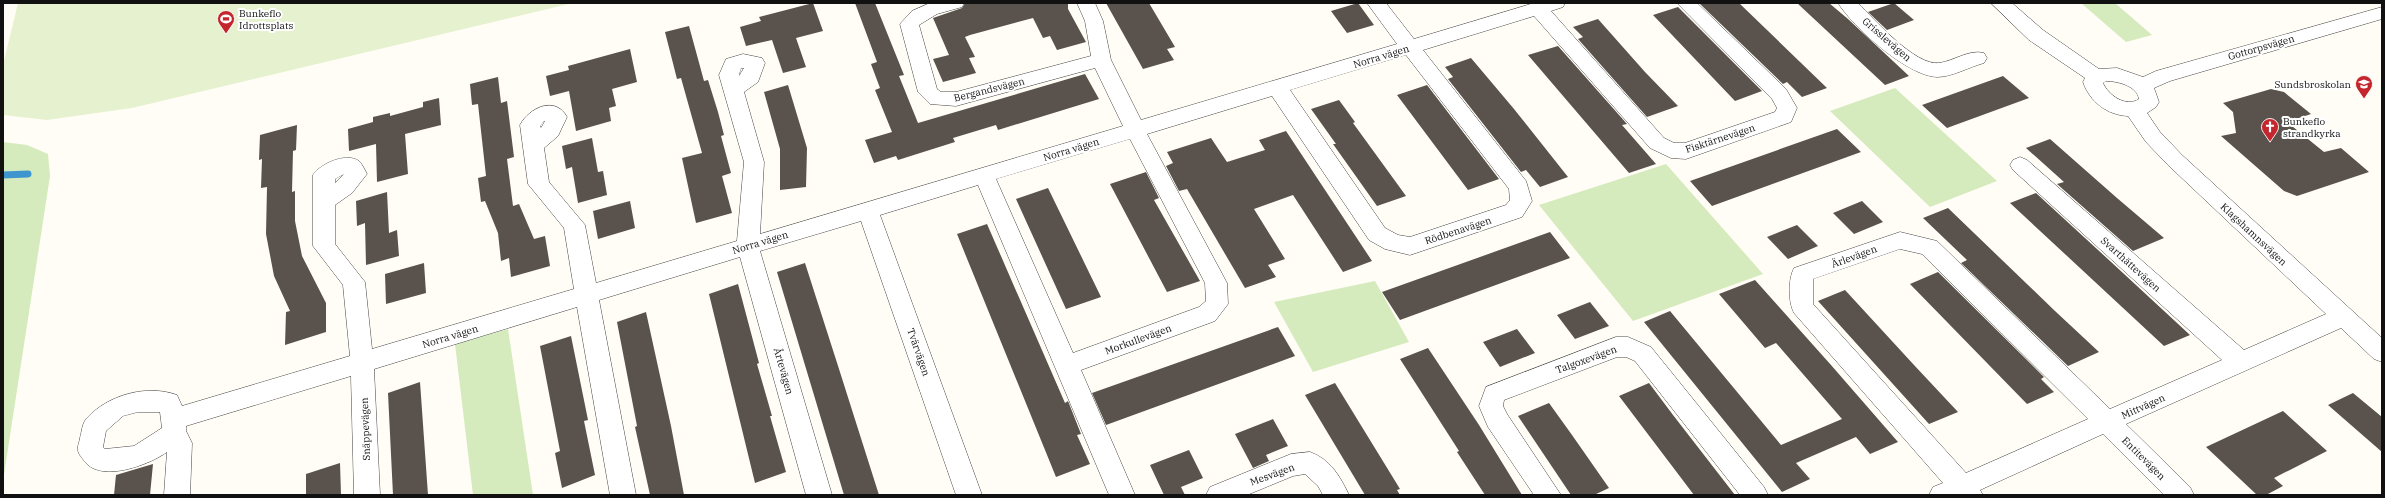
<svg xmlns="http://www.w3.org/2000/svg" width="2385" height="498" font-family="'IBM Plex Serif',serif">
	<rect width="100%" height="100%" fill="#fffdf5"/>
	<path fill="#d5ebbd" d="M2081,3h34l37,32 -26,7z
		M1895,88l102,93 -67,26 -100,-96z
		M3,142l24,3 21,9 2,22 -47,305z
		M1666,164l97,110 -130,47 -94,-116z
		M1375,281l34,61 -96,30 -39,-70z
		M508,329l25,166h-60l-18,-151z"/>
	<path fill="#e6f2cf" d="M18,3h555l-441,105 -85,12 -44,-5v-50z"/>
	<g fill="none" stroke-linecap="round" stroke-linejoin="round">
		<path stroke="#3f96cf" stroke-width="7" d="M3,175l25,-1"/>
	</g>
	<path fill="#5a524d" d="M813,3l10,28 -27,7 10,29 -23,6 -11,-33 -26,6 -6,-19 21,-6 -2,-4z
		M855,3h20l29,72 -5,1 19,47 167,-49 14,25 -101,31 -2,-5 -43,13 2,4 -57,18 -2,-4 -22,7 -9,-23 27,-8 -17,-42 5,-2 -9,-24 6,-2z
		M965,3h103v6l18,33 -29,8 -7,-14 -7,2 -10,-20 -63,17 -5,2 10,20 -6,1 7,15 -33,9 -10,-23 16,-4 -16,-37 29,-10z
		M1106,3h43l26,44 -8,2 7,11 -31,9z
		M1358,3l16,22 -27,8 -16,-22z
		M1699,3h40l88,85 -25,9 -15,-15 -4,2z
		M1797,3h32l19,16 61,57 -24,9z
		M1894,3l20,17 -27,10 -19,-18z
		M1678,7l84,84 -27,10 -82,-86z
		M1598,19l47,53 33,34 -31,11 -69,-78 5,-2 -10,-10z
		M689,26l15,55 4,-1 10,32 6,23 -3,1 10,37 -9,3 10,37 -36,10 -14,-65 20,-5 -21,-75 -4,1 -12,-47z
		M1558,46l69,78 -5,1 34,39 -27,9 -101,-118z
		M630,49l7,33 -25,7 4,17 -7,2 2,13 -35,10 -7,-40 -19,5 -4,-20 23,-6 -1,-4z
		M1471,58l43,51 54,68 -28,10 -14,-17 -5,2 -73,-93 5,-2 -8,-10z
		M2003,76l26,22 -82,30 -25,-23z
		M498,77l3,26 6,-2 7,56 -7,2 6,47 6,-2 15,35 11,-3 5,30 -39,11 -2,-19 -8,3 -3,-28 -13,-32 -4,1 -3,-24 8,-2 -8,-72 -6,1 -2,-21z
		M788,85l19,63 -1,39 -26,3v-41l-16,-57z
		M1427,85l72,94 -31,11 -71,-95z
		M2271,89l13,3 27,22 -24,8 37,30 17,-4 28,24 -72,24 -13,-5 -63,-55 15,-3 -3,-21 -10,-9z
		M439,98l2,27 -36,9 3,40 -31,8 -1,-38 -27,7 -1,-22 25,-7v-5l17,-4v3l33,-9v-5z
		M1339,100l16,22 -2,1 53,73 -29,10 -44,-62h3l-25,-35z
		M297,125l-1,25 -3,1 -1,41 3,-1v30l7,35 24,47v29l-41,13 1,-33 4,-1 -16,-35 -8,-42 1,-47 -6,1 1,-29 -3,1 1,-25z
		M1837,129l24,23 -149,54 -22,-25z
		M1286,131l86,130 -29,11 -50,-77 -39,14 31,50 -17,6 8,12 -31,11 -58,-99 -8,2 -13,-25 7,-3 -6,-11 44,-14 16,24 38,-12 -6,-10z
		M592,138l6,34 5,-1 4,24 -29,8 -6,-36 -6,2 -4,-23z
		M2050,139l67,59 47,40 -31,13 -76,-67 7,-2 -38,-34z
		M1146,172l13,26 -5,2 46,81 -33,11 -57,-108z
		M1048,188l53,109 -35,12 -50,-110z
		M387,192l2,41 8,-3 2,26 -33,9 -1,-42 -8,3 -1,-25z
		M2036,193l74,68 80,74 -26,11 -154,-143z
		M630,201l5,27 -37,11 -5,-28z
		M1862,201l21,21 -29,12 -21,-21z
		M1948,208l107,103 44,41 -31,14 -107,-103 6,-3 -44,-42z
		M987,224l78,179 3,-2 13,33 -4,1 13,29 -34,13 -99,-243z
		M1797,225l21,21 -30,13 -21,-22z
		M1550,232l20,26 -170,62 -18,-28z
		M424,263l2,30 -40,11 -1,-30z
		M805,263l34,106 40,126h-35l-67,-223z
		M1938,272l106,105 -3,2 13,13 -27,12 -117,-120z
		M1755,280l76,85 67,77 -28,12 -14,-17 -60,26 14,16 -28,13 -138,-170 26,-11 111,134 61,-26 -66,-76 -11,5 -46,-54z
		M738,284l21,79 -2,1 15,52h-2l16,56 -31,11 -46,-189z
		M1845,290l69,75 44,47 -29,12 -111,-123z
		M1590,302l19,24 -34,13 -18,-24z
		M646,312l25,114 13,69h-34l-15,-68 2,-1 -20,-104z
		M1278,327l17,29 -189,69 -14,-32z
		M1517,329l18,24 -35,14 -17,-25z
		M571,336l17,84 -4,1 11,54 -33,13 -7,-35 5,-2 -20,-105z
		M1428,348l51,77 43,70h-37l-28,-43 2,-1 -59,-92z
		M420,382l8,113h-35l-5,-102z
		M1335,383l65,106 -3,1 3,5h-35l-60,-100z
		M1649,383l24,32 62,80h-41l-75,-99z
		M2353,393l29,24v35l-54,-47z
		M1549,403l23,32 37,53 -15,7h-23l-53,-79z
		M2283,411l44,40 -53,27 9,8 -17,9h-9l-51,-48z
		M1273,419l15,27 -22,9 3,6 -16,7 -18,-34z
		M1189,450l14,28 -22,9 4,8h-21l-14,-30z
		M340,463l1,32h-35v-21z
		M153,464l-3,31h-36l2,-20z"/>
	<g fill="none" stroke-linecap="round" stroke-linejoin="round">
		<defs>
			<path id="minor" d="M930,3h34l-2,4 -25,7 -18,11 18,64 4,3h15l135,-36 -6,-35 -8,-18h18l8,18 8,39 30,60 256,-76 -30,-41h19l28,36 120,-36h31l-2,4 -12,4 113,127 10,5h11l90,-31 2,-4 -5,-9 -95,-96h20l89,86 11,19 -6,14 -105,37 -15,-1 -21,-10 -116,-132 -111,34 103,131 6,20 -10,16 -112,38 -25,-6 -16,-9 -97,-144 -125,38 80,149 1,21 -13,17 -134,49 54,125h-26l-131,-310 -98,30 102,280h-26l-95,-274 -101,30 72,244h-26l-66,-238 -141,43 37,195h-26l-33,-188 -203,62 6,126h-26l-3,-119 -165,50v5l6,12 -2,52h-26l3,-43c-18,13 -64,30 -81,11 -3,-4 -8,-9 -8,-13 -1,-4 2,-9 2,-12 2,-7 2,-15 7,-20 21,-23 60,-34 90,-23l5,11 168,-50 -7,-71 -30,-39v-71c7,-11 33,-23 46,-14 3,3 6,9 8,13l-15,19 -17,12v39l30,38 7,67 202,-60 -10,-61 -36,-44 -8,-59c9,-17 35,-30 47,-8l-9,19 -14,12 5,34 36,43 11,58 141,-42 7,-79 -25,-87 7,-16 17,-5 19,4 3,5 -7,19 -14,10 20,70 -4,72 363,-108 -28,-58 -139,38 -26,-2 -12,-12 -18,-68 12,-13zM1406,55l103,134 1,11 -4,5 -96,32 -12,-2 -13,-7 -95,-138zM741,68h3l-5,8v-1zM544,121h1l-4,7 -1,-2zM1130,139l75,144 1,18 -7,6 -126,46 -77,-174zM344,174l-9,9v-4zM138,412h22l2,16 -28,18 -29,3 -2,-2 3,-16 17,-15z
				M1838,3h20c16,16 57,63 81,60 15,-2 30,-14 45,-10l3,5 -3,5c-15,4 -32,14 -47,14 -30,-1 -84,-50 -99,-74z
				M1991,3h21l31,27 56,39 18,-1 26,9 13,-6 226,-64v12l-212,62 -16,7 5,14 -3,5 -9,6 13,19 22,23 200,183v24l-8,-3 -33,-31 -215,96 64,63 4,8h-30l-61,-61 -123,56 3,5h-54l4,-8 10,-4 -149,-170c-6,-11 -6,-34 0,-45l106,-36 37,9 173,168 112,-49 -209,-190 -3,-5 3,-5 7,-3 7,3 217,190 82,-36 -158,-149 -22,-23 -18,-26c-21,-1 -38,-14 -45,-34l2,-4 -56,-38zM2106,81c12,0 31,5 33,18 -13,9 -31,-4 -36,-16zM1900,249l22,5 166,165 -122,54 -153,-169v-25z
				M1616,337h12l23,10 113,140 4,8h-28l-105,-134 -9,-4h-9l-113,43 -1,6 4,8 54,81h-27l-46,-68 -9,-21 7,-19z
				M1310,452c20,7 30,24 39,43h-26l-5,-9 -13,-12 -12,2 -46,19h-41l4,-8 81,-33z"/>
		</defs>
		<use href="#minor" stroke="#444" stroke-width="1"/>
		<use href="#minor" fill="#fff" fill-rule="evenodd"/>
	</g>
	<defs>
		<symbol id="stadium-pin" viewBox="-11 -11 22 30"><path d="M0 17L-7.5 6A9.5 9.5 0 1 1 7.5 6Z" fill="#c4262e" stroke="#fff"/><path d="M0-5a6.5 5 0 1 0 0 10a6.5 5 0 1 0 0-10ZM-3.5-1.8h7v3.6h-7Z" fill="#fff"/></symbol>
		<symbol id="school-pin" viewBox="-11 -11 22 30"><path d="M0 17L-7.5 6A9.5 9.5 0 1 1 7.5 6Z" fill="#c4262e" stroke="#fff"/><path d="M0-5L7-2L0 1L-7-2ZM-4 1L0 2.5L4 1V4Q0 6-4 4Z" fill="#fff"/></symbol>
		<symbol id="church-pin" viewBox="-11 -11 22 30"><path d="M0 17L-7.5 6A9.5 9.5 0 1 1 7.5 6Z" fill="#c4262e" stroke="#fff"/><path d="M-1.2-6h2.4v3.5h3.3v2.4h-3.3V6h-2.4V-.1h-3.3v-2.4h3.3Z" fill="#fff"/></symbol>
	</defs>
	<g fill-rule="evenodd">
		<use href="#stadium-pin" x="216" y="9" width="20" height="27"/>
		<use href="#school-pin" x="2354" y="74" width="20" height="27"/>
		<use href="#church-pin" x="2260" y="117" width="20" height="27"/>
	</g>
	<g text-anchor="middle" stroke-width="4" stroke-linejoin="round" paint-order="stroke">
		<g font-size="10" fill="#111" stroke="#fff" text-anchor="start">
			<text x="239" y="17">Bunkeflo<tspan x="239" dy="12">Idrottsplats</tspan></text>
			<text x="2351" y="88" text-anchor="end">Sundsbroskolan</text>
			<text x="2283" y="125">Bunkeflo<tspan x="2283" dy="12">strandkyrka</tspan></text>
		</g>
		<g font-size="10" fill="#111" stroke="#fff">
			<text transform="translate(1887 39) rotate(41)" y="4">Grisslevägen</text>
			<text transform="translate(2261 47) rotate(-16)" y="4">Gottorpsvägen</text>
			<text transform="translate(1381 56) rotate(-17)" y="4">Norra vägen</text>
			<text transform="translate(989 89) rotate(-14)" y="4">Bergandsvägen</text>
			<text transform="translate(1720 138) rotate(-18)" y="4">Fisktärnevägen</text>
			<text transform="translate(1071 149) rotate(-17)" y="4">Norra vägen</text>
			<text transform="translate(1458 230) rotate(-18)" y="4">Rödbenavägen</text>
			<text transform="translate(2254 234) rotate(43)" y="4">Klagshamnsvägen</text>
			<text transform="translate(760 242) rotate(-17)" y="4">Norra vägen</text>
			<text transform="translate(1854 256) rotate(-20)" y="4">Ärlevägen</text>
			<text transform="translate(2131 264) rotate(42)" y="4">Svarthättevägen</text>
			<text transform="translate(450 336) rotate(-17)" y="4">Norra vägen</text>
			<text transform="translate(1138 339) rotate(-20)" y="4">Morkullevägen</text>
			<text transform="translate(919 352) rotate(71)" y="4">Tvärvägen</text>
			<text transform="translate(1586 359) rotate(-20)" y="4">Talgoxevägen</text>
			<text transform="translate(784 371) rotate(74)" y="4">Årtevägen</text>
			<text transform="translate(2143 406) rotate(-24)" y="4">Mittvägen</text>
			<text transform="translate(365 429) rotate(-92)" y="4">Snäppevägen</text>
			<text transform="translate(2144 458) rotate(45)" y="4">Entitevägen</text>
			<text transform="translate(1272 474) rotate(-20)" y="4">Mesvägen</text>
		</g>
	</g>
	<rect width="2385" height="498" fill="none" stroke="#111111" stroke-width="8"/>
</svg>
